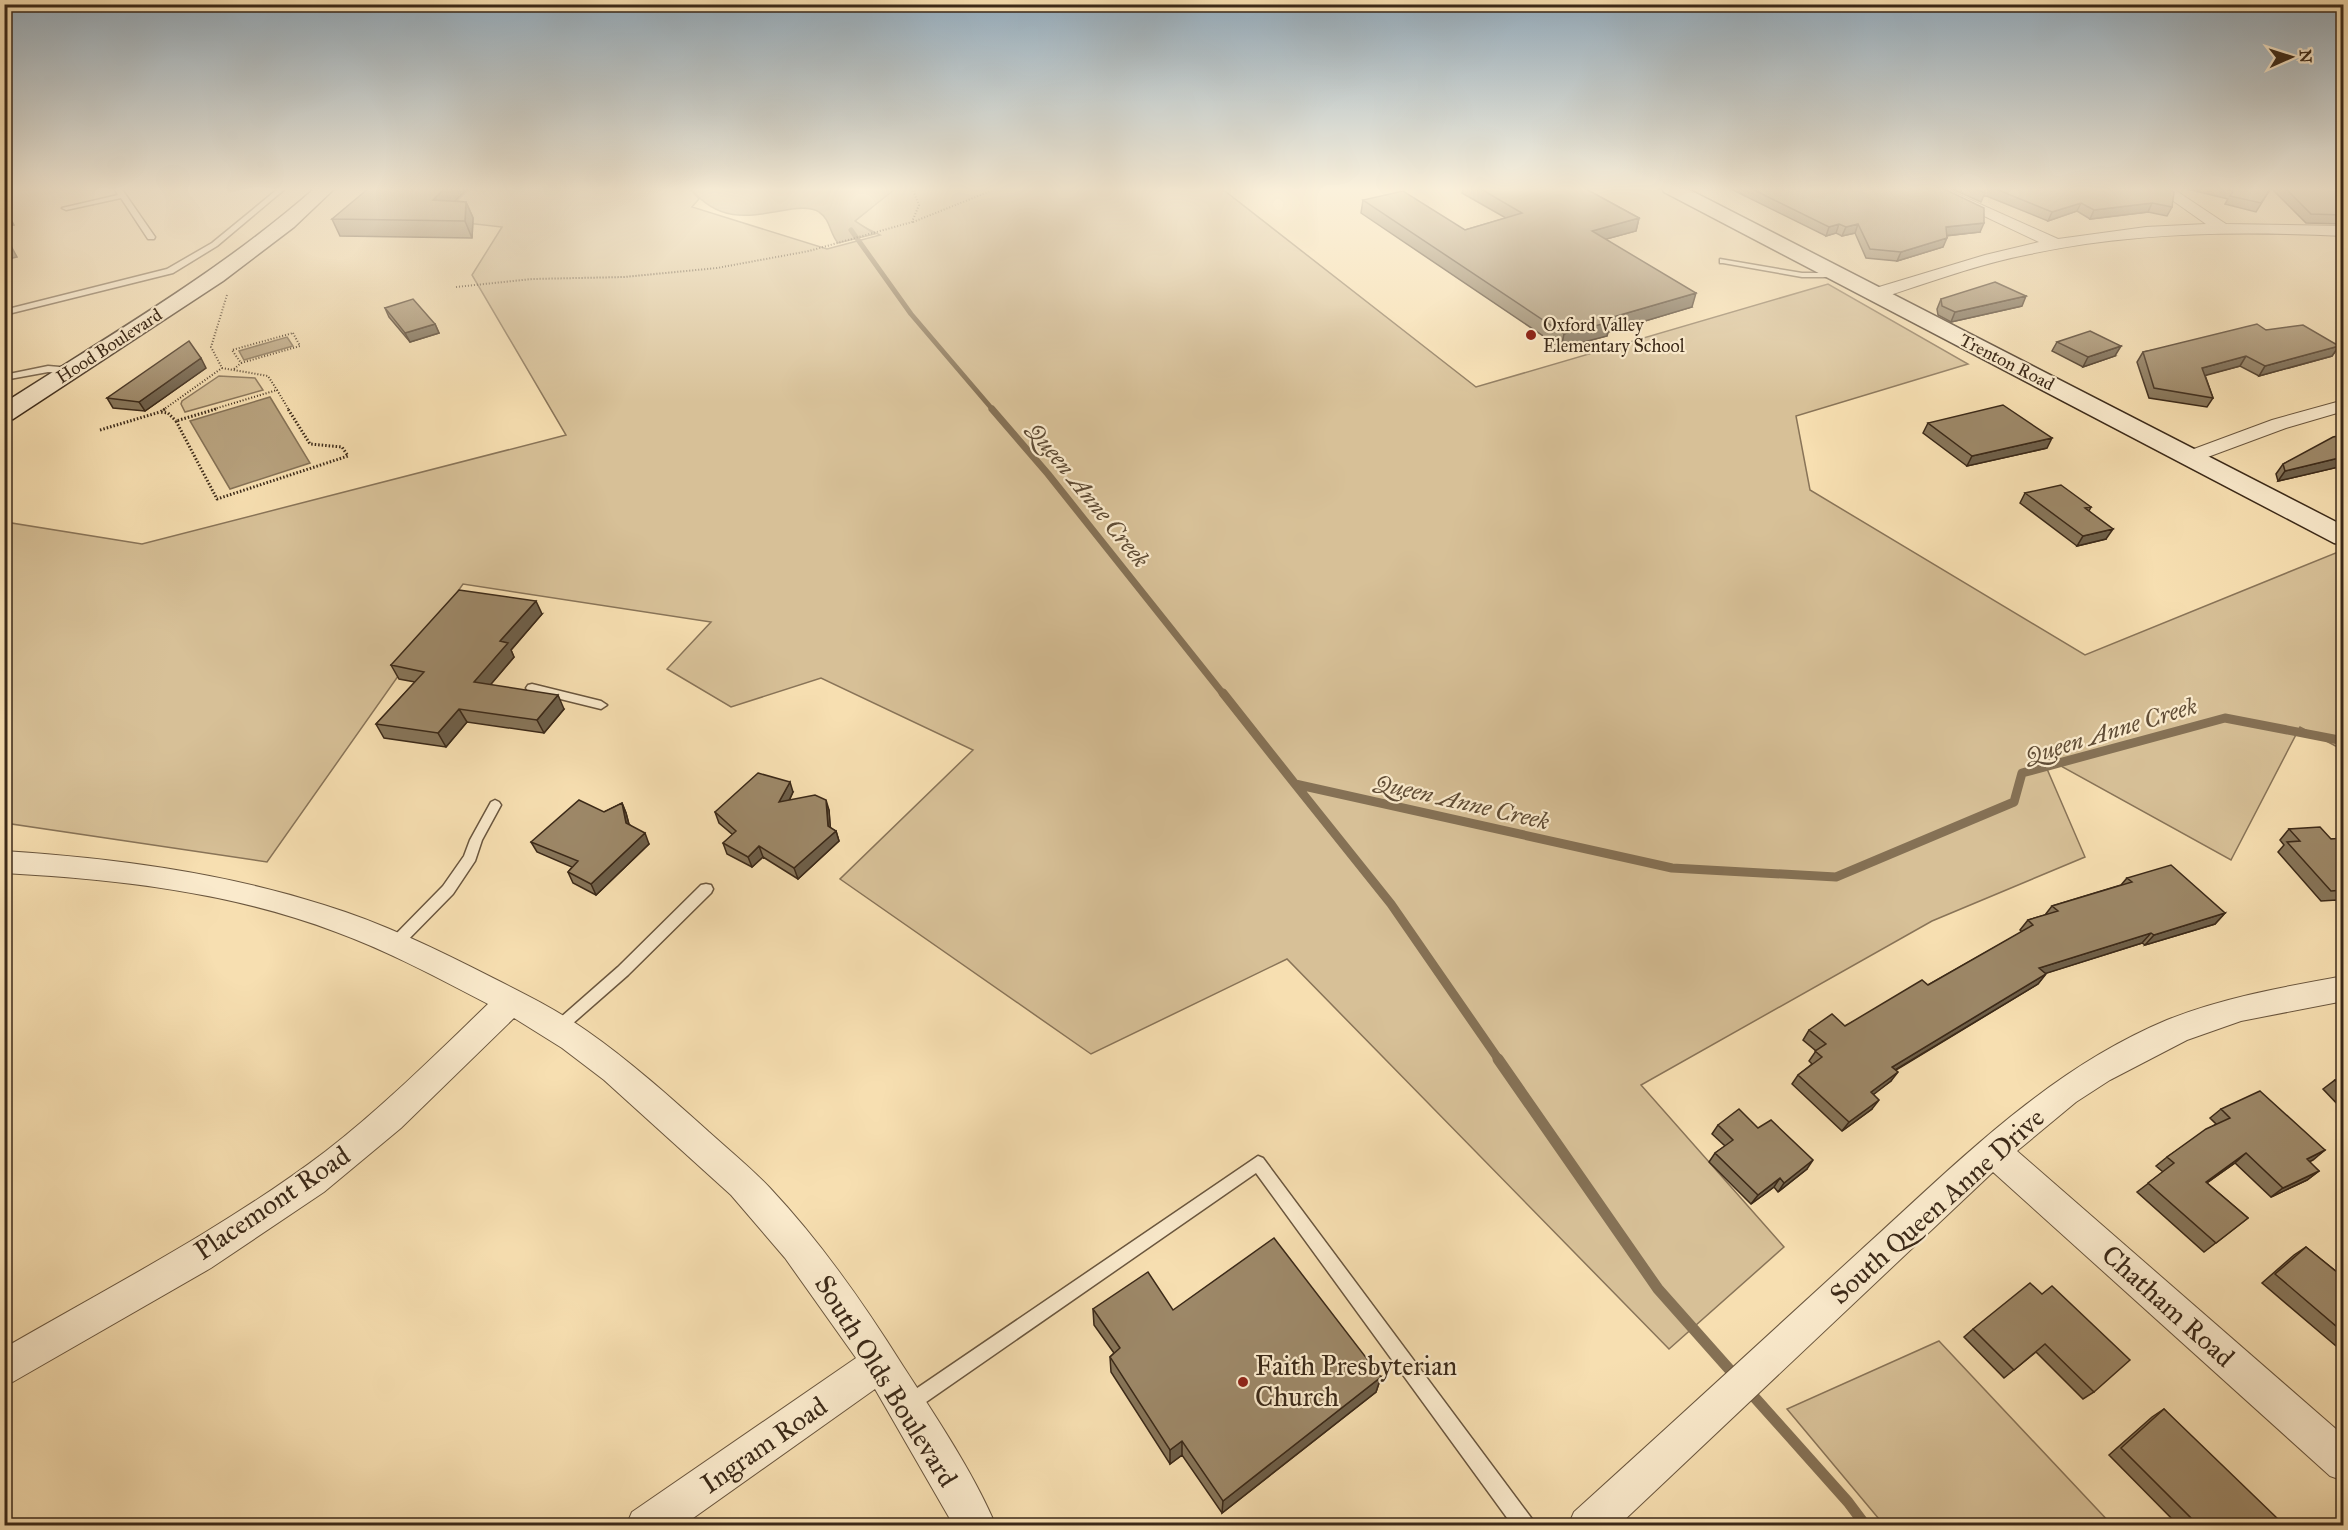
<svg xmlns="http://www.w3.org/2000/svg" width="2348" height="1530" font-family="'IM FELL Great Primer',serif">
	<rect width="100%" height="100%" fill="#f7dfb1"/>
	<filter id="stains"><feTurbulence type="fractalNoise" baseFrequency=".00333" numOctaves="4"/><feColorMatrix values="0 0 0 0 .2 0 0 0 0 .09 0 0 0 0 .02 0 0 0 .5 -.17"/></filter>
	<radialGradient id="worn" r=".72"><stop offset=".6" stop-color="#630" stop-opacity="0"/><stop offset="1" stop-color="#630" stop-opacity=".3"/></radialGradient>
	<path fill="#d7c097" stroke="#897458" stroke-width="1.5" d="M470,188h220l9,11 -7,8 135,42 53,-14 -26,-13 40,-34h327l255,199 352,-103 140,80 -172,52 14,74 275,165 253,-103 5,3v195l-43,-23 -69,133 -190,-105 44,102 -153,64 -291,164 143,162 -115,102 -382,-390 -196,95 -251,-175 133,-129 -152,-72 -90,29 -64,-38 44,-47 -248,-38 -196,278 -262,-39v-301l137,22 424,-109 -94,-160 30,-48 -44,-5 -4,-18z
		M219,376l36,2 8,12 -78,22 -4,-8 1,-3z
		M1939,1341l173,184h-228l-97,-116z"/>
	<path fill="#b7a17d" stroke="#857155" stroke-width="1.5" d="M690,188h204l1,1 -40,32 20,13 -37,9c-8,-9 -8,-24 -19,-31 -7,-5 -19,-4 -27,-3 -42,7 -71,16 -102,-21z
		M287,337l6,9 -49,14 -5,-9z
		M270,397l40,66 -80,26 -40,-68z"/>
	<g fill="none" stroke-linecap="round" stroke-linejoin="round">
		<path stroke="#857155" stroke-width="5" d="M851,230l60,84 82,96"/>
		<path stroke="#857155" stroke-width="7" d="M992,409l56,65 176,221"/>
		<path stroke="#857155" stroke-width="9" d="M1223,693l72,91 377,84 164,9 178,-75 8,-29 203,-55 119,23
			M1295,784l96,120 108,156"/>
		<path stroke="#857155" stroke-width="11" d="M1498,1059l160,230 79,89
			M1748,1390l100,112 18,24"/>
		<defs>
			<path id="lane" d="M114,188h7l34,49 -1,2h-6l-27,-41 -55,12 -4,-2 56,-13z
				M279,188h7l-69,58 -44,27 -169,42v-5l163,-41 45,-26z
				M1720,259l82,14h36l4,2 -4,2h-36l-79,-14h-3z
				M48,366l23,2 4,3 -4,3 -23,-2 -44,8v-5z
				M532,684l69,17 6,4 -6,4 -73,-18 -2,-3 2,-3z
				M495,800l4,2 2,3 -19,35 -7,21 -22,33 -54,55 -5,2 -5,-2 -2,-4 2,-4 54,-55 21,-30 6,-16 21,-38z
				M706,884l5,1 2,4 -2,4 -83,82 -65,57 -5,2 -5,-2 -2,-4 2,-4 65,-57 83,-82z
				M1258,1156l5,2 269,361 2,7h-21l-257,-353 -340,236 -6,3 -6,-3 -3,-6 3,-6z"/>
			<path id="street" d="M1925,188h19l114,51 88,-12 60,-3 -51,-36h17l54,36 118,2v10c-106,-5 -211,-4 -314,18 -51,10 -100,28 -149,44h-12l-2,-4 2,-4 116,-35 54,-13z
				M2344,400v11l-58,17 -89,33h-14l-3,-4 3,-4 89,-33z
				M4,851c109,7 216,21 320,54 59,18 114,45 169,73 32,16 64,32 94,53 43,30 83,66 122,101 21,19 42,36 61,56 51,54 94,116 133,178 31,48 71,107 93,160h-42l-79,-137 -193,137h-56l6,-14 224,-154 -71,-100 -54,-63 -127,-115 -42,-32 -48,-30 -113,110 -77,64 -113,76 -207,119v-39c109,-63 222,-121 322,-197 58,-45 110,-97 162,-147 -50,-26 -100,-53 -152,-72 -105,-40 -220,-53 -332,-59z
				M2344,976v25l-103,20 -54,19 -77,40 -34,22 -59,49 327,285v45l-14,-5 -337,-304 -375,354h-50l6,-14c96,-87 192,-175 287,-262 95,-86 186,-180 306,-230 57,-23 117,-33 177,-44z"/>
			<path id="secondary" d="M315,188h20l-41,39 -71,54 -210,138 -9,2v-18c106,-68 216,-131 311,-215z
				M1662,188h24l658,338v19l-10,-2 -670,-351z"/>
		</defs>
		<use href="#lane" stroke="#6a563e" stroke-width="3"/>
		<use href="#street" stroke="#6a563e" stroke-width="2"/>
		<use href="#secondary" stroke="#3b2918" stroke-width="3"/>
		<path stroke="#3b2918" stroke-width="2" stroke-dasharray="1 2" stroke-linecap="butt" d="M913,222l85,-34
			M456,287l76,-8 92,-2 93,-9 92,-17 103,-29 7,-17 -7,-17
			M227,295l-16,52 11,21 46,8 9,14
			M293,333l7,13 -59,17 -9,-13z
			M234,369l7,-6
			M277,390l12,20
			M163,410l59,-42
			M211,410l66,-20"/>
		<path stroke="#3b2918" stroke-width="3" stroke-dasharray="1.5 2" stroke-linecap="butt" d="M165,409l-5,3 8,1 8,8
			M216,409l-40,12 41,78 131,-43 -6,-9 -32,-3 -22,-35
			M100,430l60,-18"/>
		<use href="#lane" fill="#faeacc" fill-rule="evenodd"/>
		<use href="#street" fill="#faeacc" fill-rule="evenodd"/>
		<use href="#secondary" fill="#faeacc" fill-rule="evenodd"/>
	</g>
	<path fill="#877559" stroke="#3b2918" stroke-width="1.5" d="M1463,188h121l55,30 -3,13 -30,8 86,68 -84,25 -1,4 -46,12 -200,-135 2,-13 102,30 41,-12 -44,-25z
		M1729,188h213l38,44 -34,4 -3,11 -46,14 -31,-3 -11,-25 -13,3 -6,-3 -10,3z
		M1950,188h218l4,19 -5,9 -19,-4 -58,7 -13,-8 -29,10 -64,-26 -3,7z
		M2183,188h88l-15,24 -31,-8 3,-5z
		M2271,188h72v36l-37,-1z
		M455,201l11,1 7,16 -1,20 -132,-2 -8,-17z
		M1941,299l81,7 -71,16 -13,-7 -1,-6z
		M385,308l50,16 4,9 -29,9 -21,-25z
		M2266,330l73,16 -7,10 -73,20 -19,-10 -35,9 8,23 -6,9 -58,-9 -12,-36 6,-10z
		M2057,342l58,14 -32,11 -31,-16z
		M206,368l-61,43 -32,-3 -6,-10z
		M1928,423l119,25 -80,18 -44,-33z
		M2343,435v31l-65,15 -2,-7 7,-10z
		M2025,493l66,14 -2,4 17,28 -29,7 -57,-43z
		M542,614l-31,36 3,7 -24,28 74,24 -20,24 -77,-11 -21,25 -62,-9 -8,-14 39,-42 -16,-3 -8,-14z
		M793,792l-4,9 40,9 1,18 6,3 3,10 -41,38 -35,-22 -11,10 -25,-13 -4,-11 10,-8 -14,-12 -4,-11z
		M622,803l4,10 3,11 20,20 -53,51 -23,-12 -5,-11 4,-5 -35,-15 -6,-10 73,-30z
		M2289,829l42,10 12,-1v68h-1l-5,-6 -16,1 -43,-49 6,-7 -4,-5z
		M2127,878l98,35 -10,11 -70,21 -3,-2 -96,30 -8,11 -142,86 -5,11 -18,13 -1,15 -30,22 -50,-47 6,-9 14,-11 -3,-3 7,-10 -13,-11 6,-10 36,-4 83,-41 94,-53 -2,-2 8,-10 17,-5 7,-9 69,-21z
		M2343,1077v33l-20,-21 12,-9z
		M2221,1109l104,41 -16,12 10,9 -12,9 -36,17 -36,-34 -28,20 41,35 -44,34 -67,-60 26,-20 -7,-6 11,-9 49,-33 -6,-6z
		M1718,1125l40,3 49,41 -29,23 -4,-5 -23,17 -42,-42 6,-9 10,-7 -13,-12z
		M2306,1247l37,30v75l-81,-69 32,-28z
		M2042,1294l52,98 -11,7 -47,-47 -32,26 -40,-41 9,-8z
		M1093,1309l80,1 208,67 -5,15 -154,121 -40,-58 -12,9 -59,-92 -1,-15 4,-4 -20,-28z
		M2164,1409l109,117h-94l-70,-71 43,-38z"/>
	<path fill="#6e5f49" stroke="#3b2918" stroke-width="1.5" d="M445,188h23l-29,29 -6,-17z
		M466,202l7,16 -1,20 -7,-17z
		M2081,203l-4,8 -29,10 4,-9z
		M2152,203l-4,9 -58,7 4,-9z
		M4,207l10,18 -10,2z
		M1639,218l-3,13 -48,13 4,-13z
		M1984,223l-4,9 -38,4 4,-9z
		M1839,224l-3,9 -10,3 3,-9z
		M1858,224l-3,9 -13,3 4,-9z
		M4,233l13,24 -13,3z
		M1947,238l-4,9 -46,14 4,-9z
		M1696,293l-4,14 -84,25 -1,4 -46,12 3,-14 42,-15z
		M2026,296l-4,10 -71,16 4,-10z
		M435,324l4,9 -29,9 -5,-9z
		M2121,346l-6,10 -32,11 5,-10z
		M2339,346l-7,10 -73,20 6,-10z
		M2246,356l-6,10 -44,12 6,-10z
		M201,358l5,10 -61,43 -6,-9z
		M2052,438l-5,10 -80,18 5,-10z
		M2343,457v9l-65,15 7,-10z
		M2113,529l-7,10 -29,7 6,-10z
		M536,601l6,13 -31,36 3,7 -33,39 -7,-14 26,-41z
		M558,695l6,14 -20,24 -7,-13z
		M459,709l8,13 -21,25 -8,-14z
		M790,782l3,10 -10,21 -4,-11z
		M826,800l3,10 2,25 5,-4 3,10 -41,38 -4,-11 34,-42z
		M622,803l4,10 5,20 -5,-10z
		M645,833l4,11 -53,51 -5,-11z
		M759,846l4,11 -11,10 -4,-10z
		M2225,913l-10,11 -70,21 9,-10z
		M2151,933l-9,10 -111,35 8,-10z
		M2046,974l-8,10 -153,92 7,-9z
		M1898,1072l-7,9 -27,21 7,-10z
		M1879,1100l-7,9 -30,22 7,-9z
		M2325,1150l-12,10 -18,9 12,-10z
		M2246,1153l-11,10 -40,28 11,-9z
		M1813,1160l-6,9 -29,23 6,-9z
		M2319,1171l-12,9 -36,17 12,-9z
		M1780,1178l-6,9 -23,17 7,-9z
		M1381,1377l-5,15 -154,121 1,-12z
		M1182,1441v14l-12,9v-14z"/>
	<path fill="#9d8868" stroke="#3b2918" stroke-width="1.5" d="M369,188h76l-12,12 33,2 -1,19 -133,-2z
		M1479,188h105l55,30 -47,13 104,62 -90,26 4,3 -46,12 -201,-134 40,-9 62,39 57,-17z
		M1750,188h192l42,20v15l-38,4 1,11 -46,14 -31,-3 -12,-25 -12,3 -7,-3 -10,3z
		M1973,188h12v5z
		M1993,188h175l6,4 -2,15 -20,-4 -58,7 -13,-7 -29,9z
		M2223,188h48l-10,15 -31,-7 3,-5z
		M2285,188h58v27l-32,-1z
		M1995,282l31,14 -71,16 -13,-6 -1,-7z
		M413,299l22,25 -30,9 -20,-25z
		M2257,324l9,6 37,-5 36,21 -74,20 -19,-10 -44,12 11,30 -59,-10 -11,-36z
		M2090,331l31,15 -33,11 -31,-15z
		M189,341l12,17 -62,44 -32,-4z
		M2003,405l49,33 -80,18 -44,-33z
		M2343,435v22l-58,14 -2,-7 50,-27z
		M2061,485l30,22 -6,1 28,21 -30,7 -58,-43z
		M459,590l77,11 -36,40 8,2 -34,39 84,13 -21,25 -78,-11 -21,24 -62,-9 48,-52 -33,-7z
		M758,773l32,9 -11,20 36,-7 11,5 2,26 8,5 -42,37 -35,-22 -11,11 -25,-14 13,-12 -21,-19z
		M579,800l25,12 18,-9 4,20 19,10 -54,51 -23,-12 10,-11 -47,-19z
		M2320,827l11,12 12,-1v52l-12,1 -44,-49 13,-1 -11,-12z
		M2171,865l54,48 -71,22 -3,-2 -112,35 7,6 -154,93 6,5 -27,20 8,8 -30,22 -51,-47 24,-18 -7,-6 11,-7 -17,-14 23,-16 13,12 77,-46 6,5 105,-60 -5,-5 30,-9 -6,-5 80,-24 -5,-4z
		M2343,1077v12l-8,-9z
		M2260,1091l65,59 -18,9 12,12 -36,17 -37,-35 -40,29 42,36 -32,25 -68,-60 26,-20 -7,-6 39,-28 24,-11 -9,-9z
		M1739,1109l19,19 13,-8 42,40 -29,23 -4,-5 -22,17 -43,-42 18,-13 -15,-15z
		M1274,1238l107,139 -158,124 -41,-60 -12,9 -60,-93 10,-9 -27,-39 55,-37 25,38z
		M2306,1247l37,30v55l-68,-58z
		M2030,1283l12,11 10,-8 78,74 -36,32 -49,-48 -31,26 -41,-41z
		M2164,1409l115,111 -6,6h-77l1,-2 -76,-76z"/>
	<linearGradient id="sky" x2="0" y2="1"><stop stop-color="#94acbd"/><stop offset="0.47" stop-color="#fbf1dc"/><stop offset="1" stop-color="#fbf1dc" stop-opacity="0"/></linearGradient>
	<rect width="2348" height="402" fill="url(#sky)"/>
	<g fill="#8f2418" stroke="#faeacc" stroke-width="2">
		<circle cx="1531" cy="335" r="6"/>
		<circle cx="1243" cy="1382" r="6"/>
	</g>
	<g text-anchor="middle" stroke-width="4.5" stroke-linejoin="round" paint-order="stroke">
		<g font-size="18" fill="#3b2918" stroke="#faeacc" text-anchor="start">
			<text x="1543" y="331">Oxford Valley<tspan x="1543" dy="21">Elementary School</tspan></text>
		</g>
		<g font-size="18" fill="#3b2918" stroke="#faeacc">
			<text transform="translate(109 346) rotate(-33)" y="6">Hood Boulevard</text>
			<text transform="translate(2007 362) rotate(27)" y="6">Trenton Road</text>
		</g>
		<g font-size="24" font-style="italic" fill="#604d36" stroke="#faeacc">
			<text transform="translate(1088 495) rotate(51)" y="8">Queen Anne Creek</text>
			<text transform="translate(2111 731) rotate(-17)" y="8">Queen Anne Creek</text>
			<text transform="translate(1462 802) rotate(13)" y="8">Queen Anne Creek</text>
		</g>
		<g font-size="27" fill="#3b2918" stroke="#faeacc">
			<text transform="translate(272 1203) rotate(-34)" y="9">Placemont Road</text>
			<text transform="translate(1937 1206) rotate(-42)" y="9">South Queen Anne Drive</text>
			<text transform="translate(2168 1306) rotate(42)" y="9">Chatham Road</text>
			<text transform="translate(886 1381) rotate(58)" y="9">South Olds Boulevard</text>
			<text transform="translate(764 1445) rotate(-35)" y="9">Ingram Road</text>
		</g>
		<g font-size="27" fill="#3b2918" stroke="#faeacc" text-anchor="start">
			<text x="1255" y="1375">Faith Presbyterian<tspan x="1255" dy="31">Church</tspan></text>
		</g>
	</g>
	<rect width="2348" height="1530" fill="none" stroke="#f7dfb1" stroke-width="24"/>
	<rect x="6" y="6" width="2336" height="1518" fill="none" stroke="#3b2918" stroke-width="3"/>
	<rect x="12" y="12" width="2324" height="1506" fill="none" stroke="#3b2918" stroke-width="1.5"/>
	<g transform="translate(2291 57) rotate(87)" stroke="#faeacc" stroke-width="4.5" paint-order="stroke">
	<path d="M0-4.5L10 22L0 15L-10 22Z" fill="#3b2918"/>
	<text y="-9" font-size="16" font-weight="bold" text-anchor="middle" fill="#3b2918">N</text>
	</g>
	<rect width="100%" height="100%" filter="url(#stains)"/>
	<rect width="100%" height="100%" fill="url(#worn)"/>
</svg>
